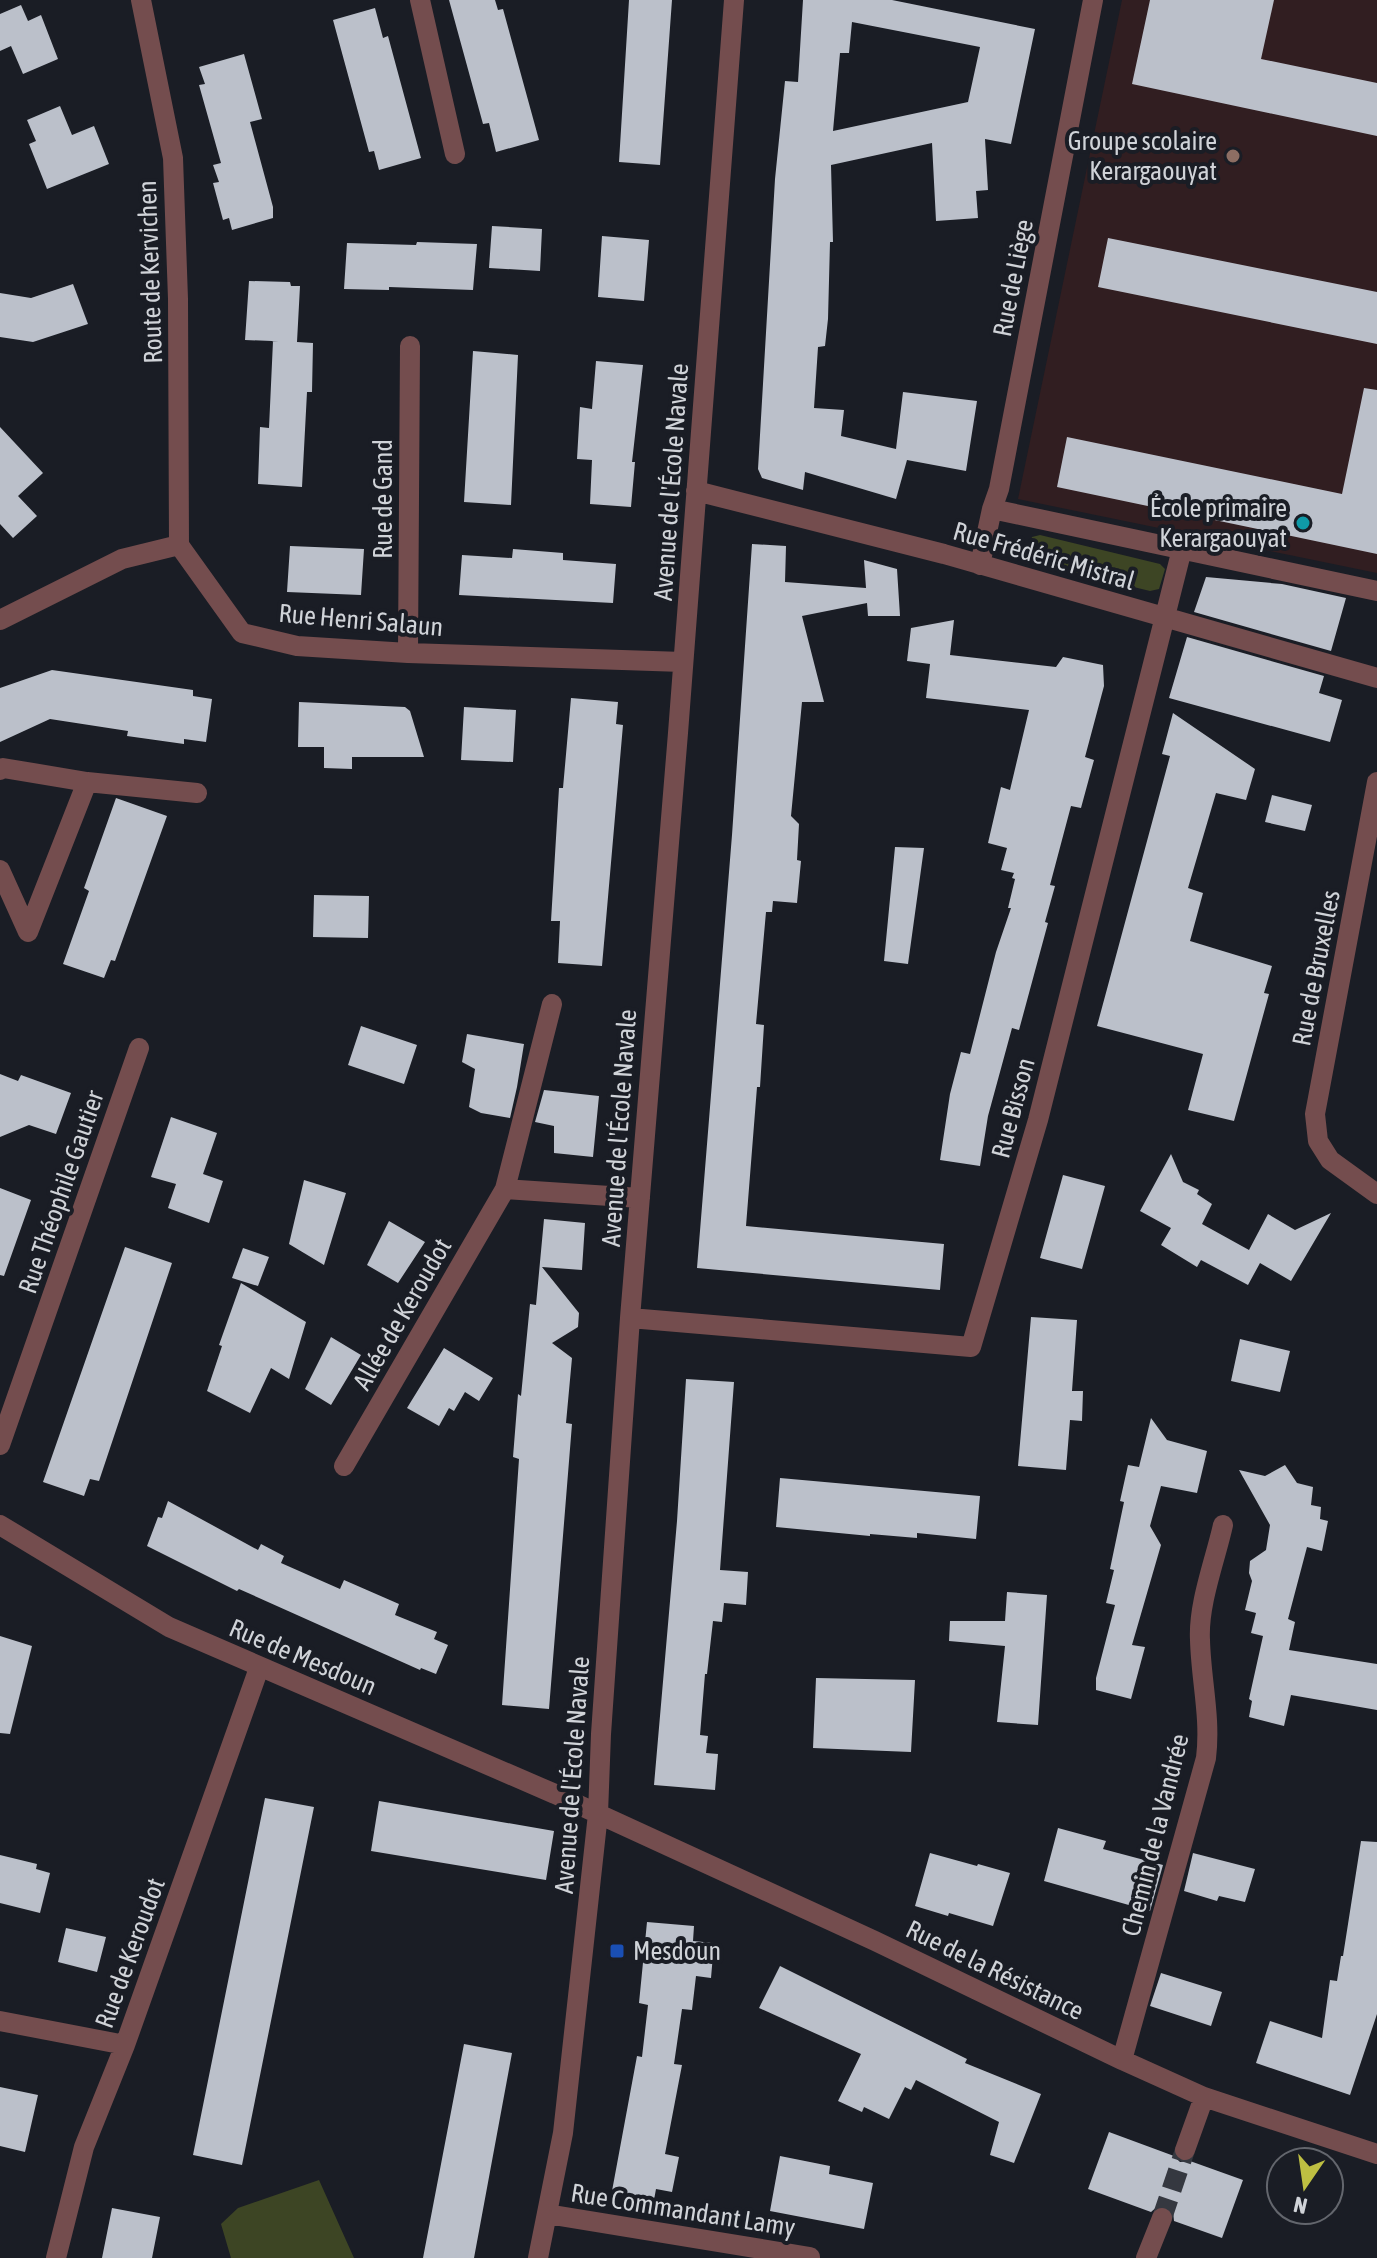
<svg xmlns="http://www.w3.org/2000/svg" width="1377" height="2258" font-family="'Asap Condensed',sans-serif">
	<rect width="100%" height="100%" fill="#1a1d25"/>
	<path fill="#311e21" d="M1122,0h255v573l-359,-74z"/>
	<path fill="#3d4524" d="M1040,535l120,29 5,5 -6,20 -9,2 -86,-21 -34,-16 -1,-7 3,-10z
		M319,2180l35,78h-123l-10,-34 17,-16z"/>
	<path fill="#bbc0ca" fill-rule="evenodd" d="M449,0h46l3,10 5,-1 36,131 -43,12 -7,-29 -6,1z
		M629,0h43l-12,165 -41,-3z
		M803,0h89l143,29 -24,115 -26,-5 3,51 -12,1 2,27 -42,3 -4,-78 -101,22 2,77h-3l-2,77 -3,27 -7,1 -4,61 30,2 -3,26 55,13 7,-57 74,9 -11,70 -59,-11 -11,39 -91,-27 -2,18 -41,-12 -4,-9 17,-290 10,-98 13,1zM852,22l128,25 -12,55 -135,29 7,-78h9z
		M1150,0h124l-13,59 116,24v53l-245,-52z
		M21,5l7,16 13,-6 17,44 -35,15 -12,-28 -11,5v-37z
		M375,8l8,30 5,-2 33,122 -42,12 -5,-19 -5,1 -36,-132z
		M244,54l18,65 -12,3 23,85v11l-41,12 -3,-12 -6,2 -10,-37 6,-1 -6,-17 8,-2 -22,-78 6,-1 -6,-17z
		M60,106l12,29 22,-9 15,38 -62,25 -18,-45 7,-3 -9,-21z
		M492,226l50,3 -2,42 -51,-3z
		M602,236l47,4 -5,61 -46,-4z
		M1108,238l269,54v52l-279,-57z
		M417,242l60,2 -4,46 -84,-3v3l-45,-1 3,-46 69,2z
		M249,281l41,1 1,4h9l-3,56 16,1 -1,49h-5l-5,95 -44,-3 2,-57 9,1 4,-87 23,1 -51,-2z
		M73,284l15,40 -55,18 -33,-5v-44l31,5z
		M473,351l45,4 -7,150 -47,-3z
		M596,361l47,4 -11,97h3l-4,45 -41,-3 2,-44 -15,-1 3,-52 12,2z
		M1364,388l13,2v164l-320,-67 10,-50 275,57z
		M0,427l43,46 -25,23 19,20 -24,22 -13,-14z
		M752,544l34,2 -1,36 81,6 -2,-28 33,9 3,47h-32l-1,-13 -65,13 22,86h-22l-11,114 8,8 -2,36 4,1 -4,42 -24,-2 -1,11h-6l-10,112 8,1 -4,62h-3l-11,139 198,18 -4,46 -243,-22 35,-433z
		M290,546l74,3 -3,46 -74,-3z
		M513,549l50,4v7l53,4 -3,39 -154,-8 3,-40 50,3z
		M1206,577l76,7 64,14 -15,53 -137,-39z
		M954,620l-4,35 106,12 7,-10 40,8 1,21 -19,71 9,3 -13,48 -10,-2 -21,79 5,1 -10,36 3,1 -29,107 -7,-2 -24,88 -8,50 -40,-6 10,-66 11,-42 9,2 26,-102 15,-44h-3l7,-29 -3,-1 2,-5 -13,-3 6,-22 -19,-5 13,-56 9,3 19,-80 -103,-12 4,-34 -23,-3 4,-33z
		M1187,637l137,39 -5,17 23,7 -12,42 -161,-44z
		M52,670l141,20v6l19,3 -6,43 -22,-3v5l-57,-8 1,-5 -78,-12 -50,23v-54z
		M571,698l47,4 -2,22 7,1 -21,241 -44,-3 2,-42h-9l8,-133h4z
		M299,702l106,5 5,4 14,46h-72v12l-28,-1v-21h-26z
		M464,707l52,3 -3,52 -52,-2z
		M1173,713l82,56 -9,31 -30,-7 -28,95 15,5 -13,48 82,25 -8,27 5,1 -35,127 -46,-11 15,-56 -106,-28 73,-270 -8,-2z
		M1272,795l40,10 -7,26 -40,-9z
		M116,798l51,18 -52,145 -4,-1 -7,18 -41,-14 26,-73 -5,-3z
		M895,847l29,1 -16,116 -24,-3z
		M314,895l55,1 -1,42 -55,-1z
		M361,1026l56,19 -13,39 -56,-19z
		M467,1034l57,10 -7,43 -7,31 -29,-5 -12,-6 6,-38 -13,-7z
		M0,1074l18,7 3,-6 50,18 -15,41 -27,-9 -29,12z
		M544,1090l55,6 -6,61 -39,-4v-27l-19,-4z
		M171,1117l46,16 -14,41 20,7 -14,42 -41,-15 8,-24 -25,-7z
		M1171,1154l12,28 16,8 -2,4 15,10 -10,20 47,26 19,-36 27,16 36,-17 -40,68 -31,-18 -12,22 -47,-25 -4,7 -36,-22 10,-17 -31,-17z
		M1063,1175l42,11 -23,83 -42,-11z
		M304,1180l42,13 -22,72 -35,-21z
		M0,1188l31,12 -27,76 -4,-1z
		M544,1219l41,4 -3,47 -40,-3 37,46 -1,14 -26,16 20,15 -6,65 6,1 -23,285 -47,-4 17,-246 -6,-2 5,-63 3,2 9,-92 6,1z
		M389,1221l36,21 -27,41 -31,-18z
		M125,1247l47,16 -73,218 -9,-2 -6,17 -41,-14z
		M243,1248l26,9 -11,29 -26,-8z
		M241,1283l65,39 -17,57 -18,-11 -21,45 -43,-22 15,-45 -3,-1z
		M1031,1317l46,3 -5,71h11l-1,30 -12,-1 -4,50 -48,-4z
		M331,1337l30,18 -30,50 -26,-16z
		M1240,1339l50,12 -10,41 -49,-11z
		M444,1348l49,30 -14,23 -14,-9 -11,19 -5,-3 -10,18 -32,-18z
		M686,1379l48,3 -14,188 28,2 -2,33 -22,-2 -2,19 -9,-1 -6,53h-2l-5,61 8,1 -2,17 12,1 -3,36 -61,-5 23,-264z
		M1151,1418l16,22 40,11 -10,42 -36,-7 -11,40 11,19 -29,100 13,2 -14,52 -35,-9v-12l19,-73 -9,-2 8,-33 -4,-1 14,-67 -4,-1 8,-36 11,2z
		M1285,1465l12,18 16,4 -2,18 10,2 -1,12 8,2 -6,30 -15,-4 -19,72 7,3 -6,28 88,14v46l-86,-15 -7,31 -35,-9 3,-16 -3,-2 14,-63 -12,-3 5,-20 -11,-3 7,-29 -3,-8 1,-12 16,-11 4,-25 -31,-55 26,6z
		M780,1478l200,18 -4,43 -59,-6v5l-47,-4v2l-94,-9z
		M168,1501l90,49 3,-6 23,12 -3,7 59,26 4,-9 55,24 -4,11 42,17 -3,7 14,6 -12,29 -15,-6 -1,2 -181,-81 -2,2 -90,-45 11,-29 4,1z
		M1007,1592l40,3 -9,130 -41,-3 8,-76 -56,-5 1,-20h55z
		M0,1636l32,10 -22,88 -10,-1z
		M816,1678l99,2 -4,72 -98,-4z
		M265,1798l49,9 -72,358 -49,-10z
		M379,1801l175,30 -8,49 -175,-29z
		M1058,1828l48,13 -3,8 60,16 -13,46 -106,-30z
		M1361,1841l16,1v172l-27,81 -94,-32 14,-42 52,17 8,-58 7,1 4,-25h2z
		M930,1853l47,13 1,-2 32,9 -17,53 -44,-13 -1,3 -33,-10z
		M1193,1853l62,16 -10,33 -26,-6 -2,5 -33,-10z
		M0,1855l37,9 -1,5 14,4 -10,40 -40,-10z
		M647,1922l47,4 -1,15 21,2 -3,35 -15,-2 -4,34 -10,-1 -8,55 8,1 -17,89 14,3 -7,35 -16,-3 -2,11 -42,-9 25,-135 5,1 6,-52 -9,-2z
		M66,1928l40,9 -9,35 -39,-10z
		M780,1966l187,93 -2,4 76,31 -27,69 -24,-8 9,-33 -83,-42 -5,10 -6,-3 -16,32 -25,-12 -2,5 -24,-11 23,-47 -102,-46z
		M1161,1973l61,19 -11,34 -61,-20z
		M464,2044l48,9 -38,205h-51z
		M0,2087l38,8 -13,57 -25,-6z
		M1109,2132l65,24 6,6 10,-1 53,19 -21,58 -48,-17 -1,-10 -7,-5 -7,-1 -8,7 -63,-23z
		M780,2156l50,10 -1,8 44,9 -9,46 -94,-18z
		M112,2208l48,9 -8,41h-50z"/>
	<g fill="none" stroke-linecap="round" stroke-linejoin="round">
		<path stroke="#353840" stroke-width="20" stroke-dasharray="20 10" stroke-linecap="butt" d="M1162,2218l23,-68"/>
		<path stroke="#744d4e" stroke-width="20" d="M141,0l32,158 5,141 1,246
			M420,0l35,154
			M696,491l248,63 433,124
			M992,509l385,82
			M179,545l63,88 55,13 111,7 275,9
			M980,565l12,-56 7,-20 94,-489
			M0,620l122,-61 57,-14
			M408,653l2,-307
			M0,770l3,-2 84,14 110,11
			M1377,782l-62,332 3,27 12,19 47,34
			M0,870l28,62 59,-150
			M505,1189l47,-185
			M630,1318l341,29 67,-227 144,-571
			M0,1445l139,-397
			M344,1466l161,-277 135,9
			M0,1525l169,102 386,167 320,147 247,119 82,37 173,57
			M0,2021l125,24
			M1122,2060l84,-302c5,-40 -5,-78 -6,-118 -2,-36 15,-79 23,-115
			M1185,2150l19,-53
			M547,2214l263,43
			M56,2258l28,-111 41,-102 134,-377
			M538,2258l25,-125 35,-319 3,-80 29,-416 48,-585 56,-733
			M1146,2258l16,-40"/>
	</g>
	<circle fill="#8d6e63" stroke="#1a1d25" stroke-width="3" cx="1233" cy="156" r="8"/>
	<circle fill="#0f9aa8" stroke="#1a1d25" stroke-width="3" cx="1303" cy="523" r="8"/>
	<rect fill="#1a4fb4" stroke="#1a1d25" stroke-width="3" x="609" y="1943" width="16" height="16" rx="4"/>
	<g text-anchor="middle" stroke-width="8" stroke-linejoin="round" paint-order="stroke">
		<g font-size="26" fill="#d0d3d8" stroke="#1a1d25" text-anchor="end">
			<text x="1217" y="150">Groupe scolaire<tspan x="1217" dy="30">Kerargaouyat</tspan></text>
			<text x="1287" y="517">École primaire<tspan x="1287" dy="30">Kerargaouyat</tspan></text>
			<text x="633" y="1960" text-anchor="start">Mesdoun</text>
		</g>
		<g font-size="26" fill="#d0d3d8" stroke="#1a1d25">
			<text transform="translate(150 272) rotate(-92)" y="9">Route de Kervichen</text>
			<text transform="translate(1013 278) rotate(-79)" y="9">Rue de Liège</text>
			<text transform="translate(671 482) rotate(-86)" y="9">Avenue de l'École Navale</text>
			<text transform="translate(383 499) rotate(-90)" y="9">Rue de Gand</text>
			<text transform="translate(1044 556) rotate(16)" y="9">Rue Frédéric Mistral</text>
			<text transform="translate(361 620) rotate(5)" y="9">Rue Henri Salaun</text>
			<text transform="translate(1316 968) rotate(-79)" y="9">Rue de Bruxelles</text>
			<text transform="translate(1013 1108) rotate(-75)" y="9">Rue Bisson</text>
			<text transform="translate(619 1128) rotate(-86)" y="9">Avenue de l'École Navale</text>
			<text transform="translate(61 1192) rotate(-71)" y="9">Rue Théophile Gautier</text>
			<text transform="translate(402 1314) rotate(-60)" y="9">Allée de Keroudot</text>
			<text transform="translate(303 1657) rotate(23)" y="9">Rue de Mesdoun</text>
			<text transform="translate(572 1775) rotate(-86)" y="9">Avenue de l'École Navale</text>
			<text transform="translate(1155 1835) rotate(-76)" y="9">Chemin de la Vandrée</text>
			<text transform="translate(130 1953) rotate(-70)" y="9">Rue de Keroudot</text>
			<text transform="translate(995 1970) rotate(26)" y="9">Rue de la Résistance</text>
			<text transform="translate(683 2210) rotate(9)" y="9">Rue Commandant Lamy</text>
		</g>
	</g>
	<g transform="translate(1305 2186) rotate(193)"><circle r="38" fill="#1a1d25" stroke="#63666d" stroke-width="2"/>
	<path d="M0-6L14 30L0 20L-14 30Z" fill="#bebf42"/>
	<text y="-12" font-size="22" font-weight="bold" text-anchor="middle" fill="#d0d3d8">N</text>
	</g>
</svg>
